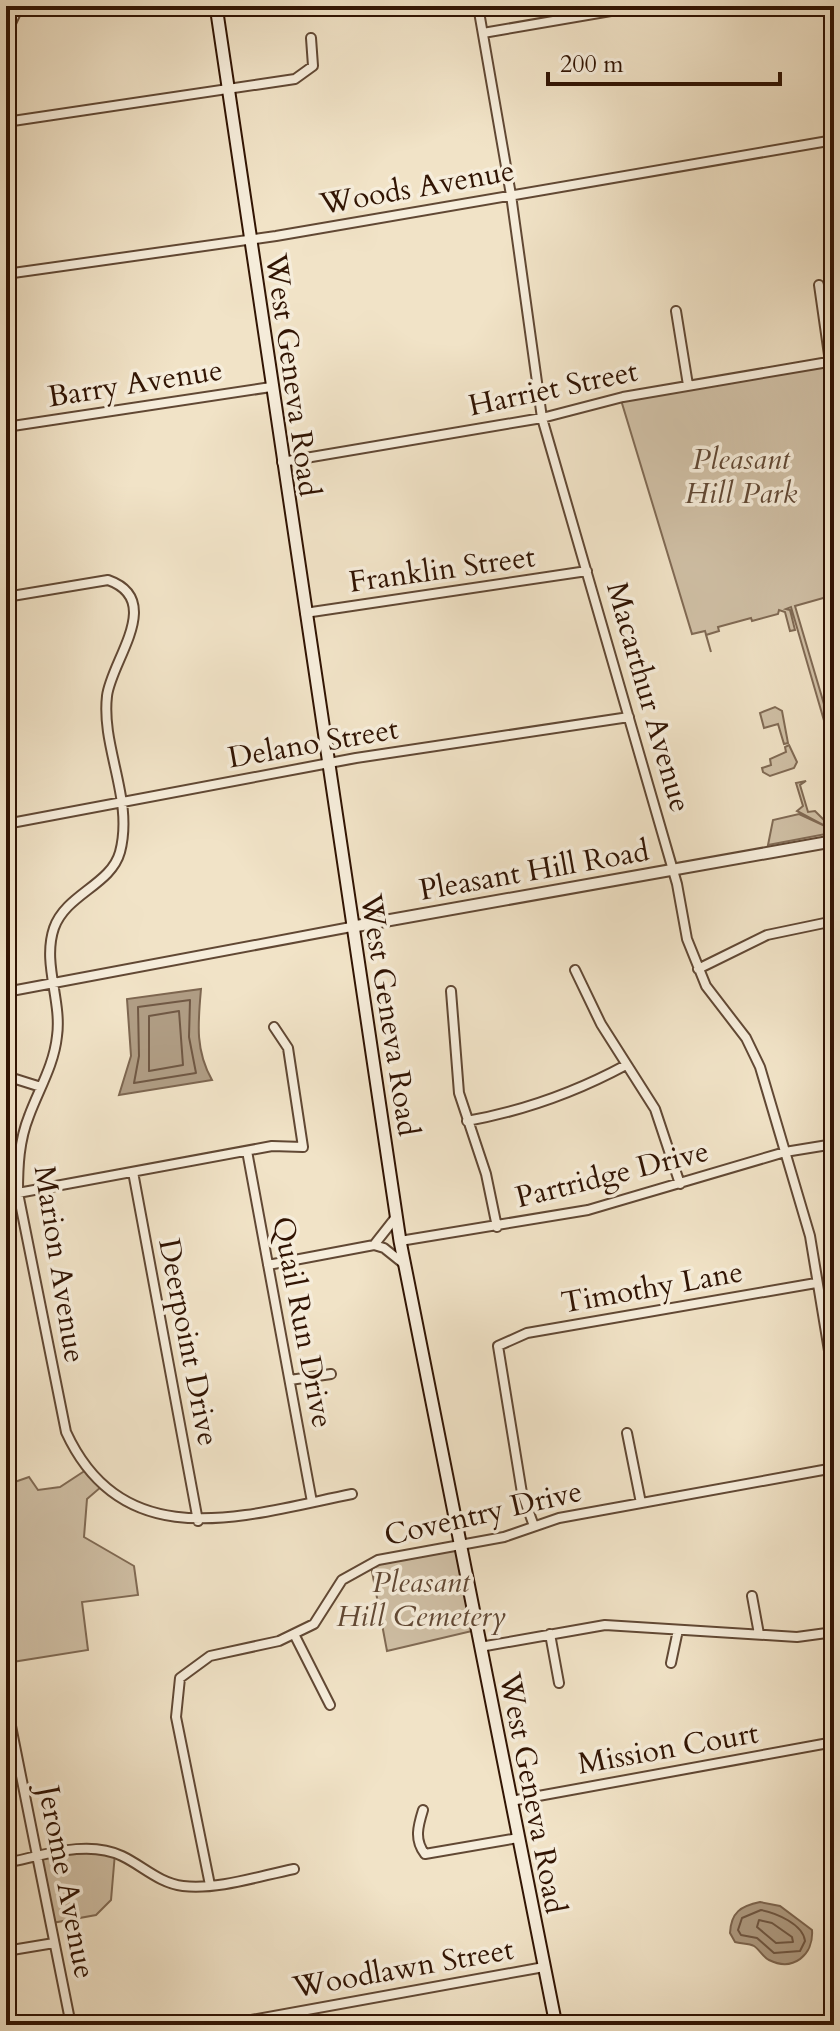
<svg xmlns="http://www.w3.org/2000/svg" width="840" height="2031" font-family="Cardo,serif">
	<rect width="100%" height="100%" fill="#f1e3c7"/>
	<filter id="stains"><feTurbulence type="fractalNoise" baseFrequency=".0025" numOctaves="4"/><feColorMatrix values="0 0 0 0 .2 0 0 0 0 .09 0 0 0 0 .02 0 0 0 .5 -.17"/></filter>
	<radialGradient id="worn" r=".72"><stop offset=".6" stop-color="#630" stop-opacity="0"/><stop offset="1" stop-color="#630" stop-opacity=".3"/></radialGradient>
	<path fill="#d0c0a6" stroke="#806a54" stroke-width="2" d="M834,365v230l-39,11 39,132v17l-43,-148 -5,2 4,1 5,20 -5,1 -5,-19 -6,-2 -1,4 -26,7 -1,-3 -33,9 1,4 -13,4 5,17 -6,-21 -13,3 -71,-234z
		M775,707l7,4 6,32 -4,1 -6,-20 -14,4 -4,-15z
		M789,745l8,17 -3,6 -24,8 -7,-4 -1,-4 9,-3 -1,-6 16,-7 -1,-5z
		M806,781l-6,4 8,27 7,-1 11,11v12l-58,11 5,-25 26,-6 26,12 -28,-15 6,-5 -7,-23z
		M86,1470l15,17 -14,12 -3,38 50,29 4,29 -56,7 6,48 -82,13v-178l23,-8 9,13 22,-3z
		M456,1549l16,82 -85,20 -16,-85z
		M79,1851l36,2 -4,47 -15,15 -44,8 -13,-65z"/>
	<path fill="#b09d84" stroke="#7d6650" stroke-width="2" d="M201,989c-3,34 -6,61 11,91l-93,15 12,-39 -4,-57z
		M760,1902l20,4 32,24c2,25 -19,42 -43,30 -6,-3 -9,-10 -15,-14 -5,-3 -13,-2 -19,-4l-5,-9c1,-21 11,-27 30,-31z"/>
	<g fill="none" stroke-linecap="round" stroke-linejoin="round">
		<path stroke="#705844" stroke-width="2" d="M190,1000l-1,37 7,36 -62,10 5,-27 -1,-49z
			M179,1011l4,54 -34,6v-55z
			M761,1910c15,3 42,14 44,31l-5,10 -26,2 -17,-15 -16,-3 -3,-5 4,-12z
			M759,1920l13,3 20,14 1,5 -17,1 -19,-16z"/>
		<defs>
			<path id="minor" d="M478,6l33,189 31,223 135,466 10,55 19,47 40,52 14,29 50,169 24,145
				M483,33l157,-27
				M6,34l13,-28
				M6,122l289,-43 18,-13 -2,-28
				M6,274l270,-38 558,-96
				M819,285l11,77
				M676,311l12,74
				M6,427l265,-40
				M282,462l260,-44 81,-21 211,-36
				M6,597l102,-17c57,20 3,81 -1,116 -6,52 27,103 13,156 -9,33 -54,42 -66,76 -12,35 8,73 3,108 -3,29 -18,53 -28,80 -10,25 -11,50 -11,77l48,239c58,126 181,83 286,62
				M305,613l282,-42
				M6,824l350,-66 273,-41
				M698,969l69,-34 67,-14
				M575,970l26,54 54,85 25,75
				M451,991l8,102 27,81 11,53
				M6,992l345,-65
				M6,1076l35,11
				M467,1121c56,-10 109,-29 159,-56
				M247,1151l65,351
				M133,1172l65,349
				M18,1193l254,-47 31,1 -15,-99 -14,-21
				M400,1241l188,-31 197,-58 49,-8
				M374,1245l22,-28
				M268,1265l106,-20 10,3 20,16
				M290,1380l41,-6
				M627,1433l14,70
				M534,1526l-12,-33 -24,-147 29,-13 289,-50
				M752,1596l7,38
				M294,1634l36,71
				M550,1634l9,49
				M480,1647l125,-22 192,12 37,-5
				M671,1663l7,-33
				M6,1701l65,324
				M511,1801l323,-59
				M423,1810c-5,16 -9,30 2,44l93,-16
				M6,1863c36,-7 81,-24 116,-7 21,10 37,27 61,30 35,4 76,-10 111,-17
				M210,1885l-34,-168 4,-39 30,-22 69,-15 35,-17 28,-44 36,-20 126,-23 55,-19 275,-50
				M6,1951l48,-8
				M224,2025l320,-58"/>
			<path id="tertiary" d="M351,927l483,-86"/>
			<path id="secondary" d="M216,6l184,1235 156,784"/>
		</defs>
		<use href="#minor" stroke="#614834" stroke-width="12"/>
		<use href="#tertiary" stroke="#614834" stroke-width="14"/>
		<use href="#secondary" stroke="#311403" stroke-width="15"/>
		<use href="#minor" stroke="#f6eddb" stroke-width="8"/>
		<use href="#tertiary" stroke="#f6eddb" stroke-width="10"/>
		<use href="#secondary" stroke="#f6eddb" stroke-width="11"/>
	</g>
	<g text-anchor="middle" stroke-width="7" stroke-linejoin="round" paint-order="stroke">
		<g font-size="30" fill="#311403" stroke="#f6eddb">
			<text transform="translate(417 187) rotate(-10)" y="10">Woods Avenue</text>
			<text transform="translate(293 375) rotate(82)" y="10">West Geneva Road</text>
			<text transform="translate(135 383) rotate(-9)" y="10">Barry Avenue</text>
			<text transform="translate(553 388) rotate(-12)" y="10">Harriet Street</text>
			<text transform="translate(442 569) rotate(-8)" y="10">Franklin Street</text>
			<text transform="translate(649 697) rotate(74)" y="10">Macarthur Avenue</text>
			<text transform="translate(313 743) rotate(-10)" y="10">Delano Street</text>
			<text transform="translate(534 870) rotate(-10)" y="10">Pleasant Hill Road</text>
			<text transform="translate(390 1015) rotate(81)" y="10">West Geneva Road</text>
			<text transform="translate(612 1174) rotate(-14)" y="10">Partridge Drive</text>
			<text transform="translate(60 1264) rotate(81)" y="10">Marion Avenue</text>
			<text transform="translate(652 1287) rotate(-10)" y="10">Timothy Lane</text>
			<text transform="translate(303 1322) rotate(79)" y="10">Quail Run Drive</text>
			<text transform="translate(189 1342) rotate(79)" y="10">Deerpoint Drive</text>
			<text transform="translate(483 1513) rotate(-13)" y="10">Coventry Drive</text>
			<text transform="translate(668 1748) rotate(-10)" y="10">Mission Court</text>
			<text transform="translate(533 1793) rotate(79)" y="10">West Geneva Road</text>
			<text transform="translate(67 1882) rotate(79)" y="10">Jerome Avenue</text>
			<text transform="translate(403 1968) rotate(-10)" y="10">Woodlawn Street</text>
		</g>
		<g font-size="30" font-style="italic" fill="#614834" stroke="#f6eddb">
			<text x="741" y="469">Pleasant<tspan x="741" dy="34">Hill Park</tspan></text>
			<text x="421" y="1592">Pleasant<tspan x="421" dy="34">Hill Cemetery</tspan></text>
		</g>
	</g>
	<rect width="840" height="2031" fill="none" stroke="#f1e3c7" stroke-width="32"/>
	<rect x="8" y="8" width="824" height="2015" fill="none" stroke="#311403" stroke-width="4"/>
	<rect x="16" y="16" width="808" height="1999" fill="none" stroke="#311403" stroke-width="2"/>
	<path d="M548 72v12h232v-12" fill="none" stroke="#311403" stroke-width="4"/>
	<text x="560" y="72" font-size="24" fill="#311403" stroke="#f6eddb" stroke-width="6" paint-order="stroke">200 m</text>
	<rect width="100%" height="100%" filter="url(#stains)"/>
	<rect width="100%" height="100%" fill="url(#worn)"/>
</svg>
